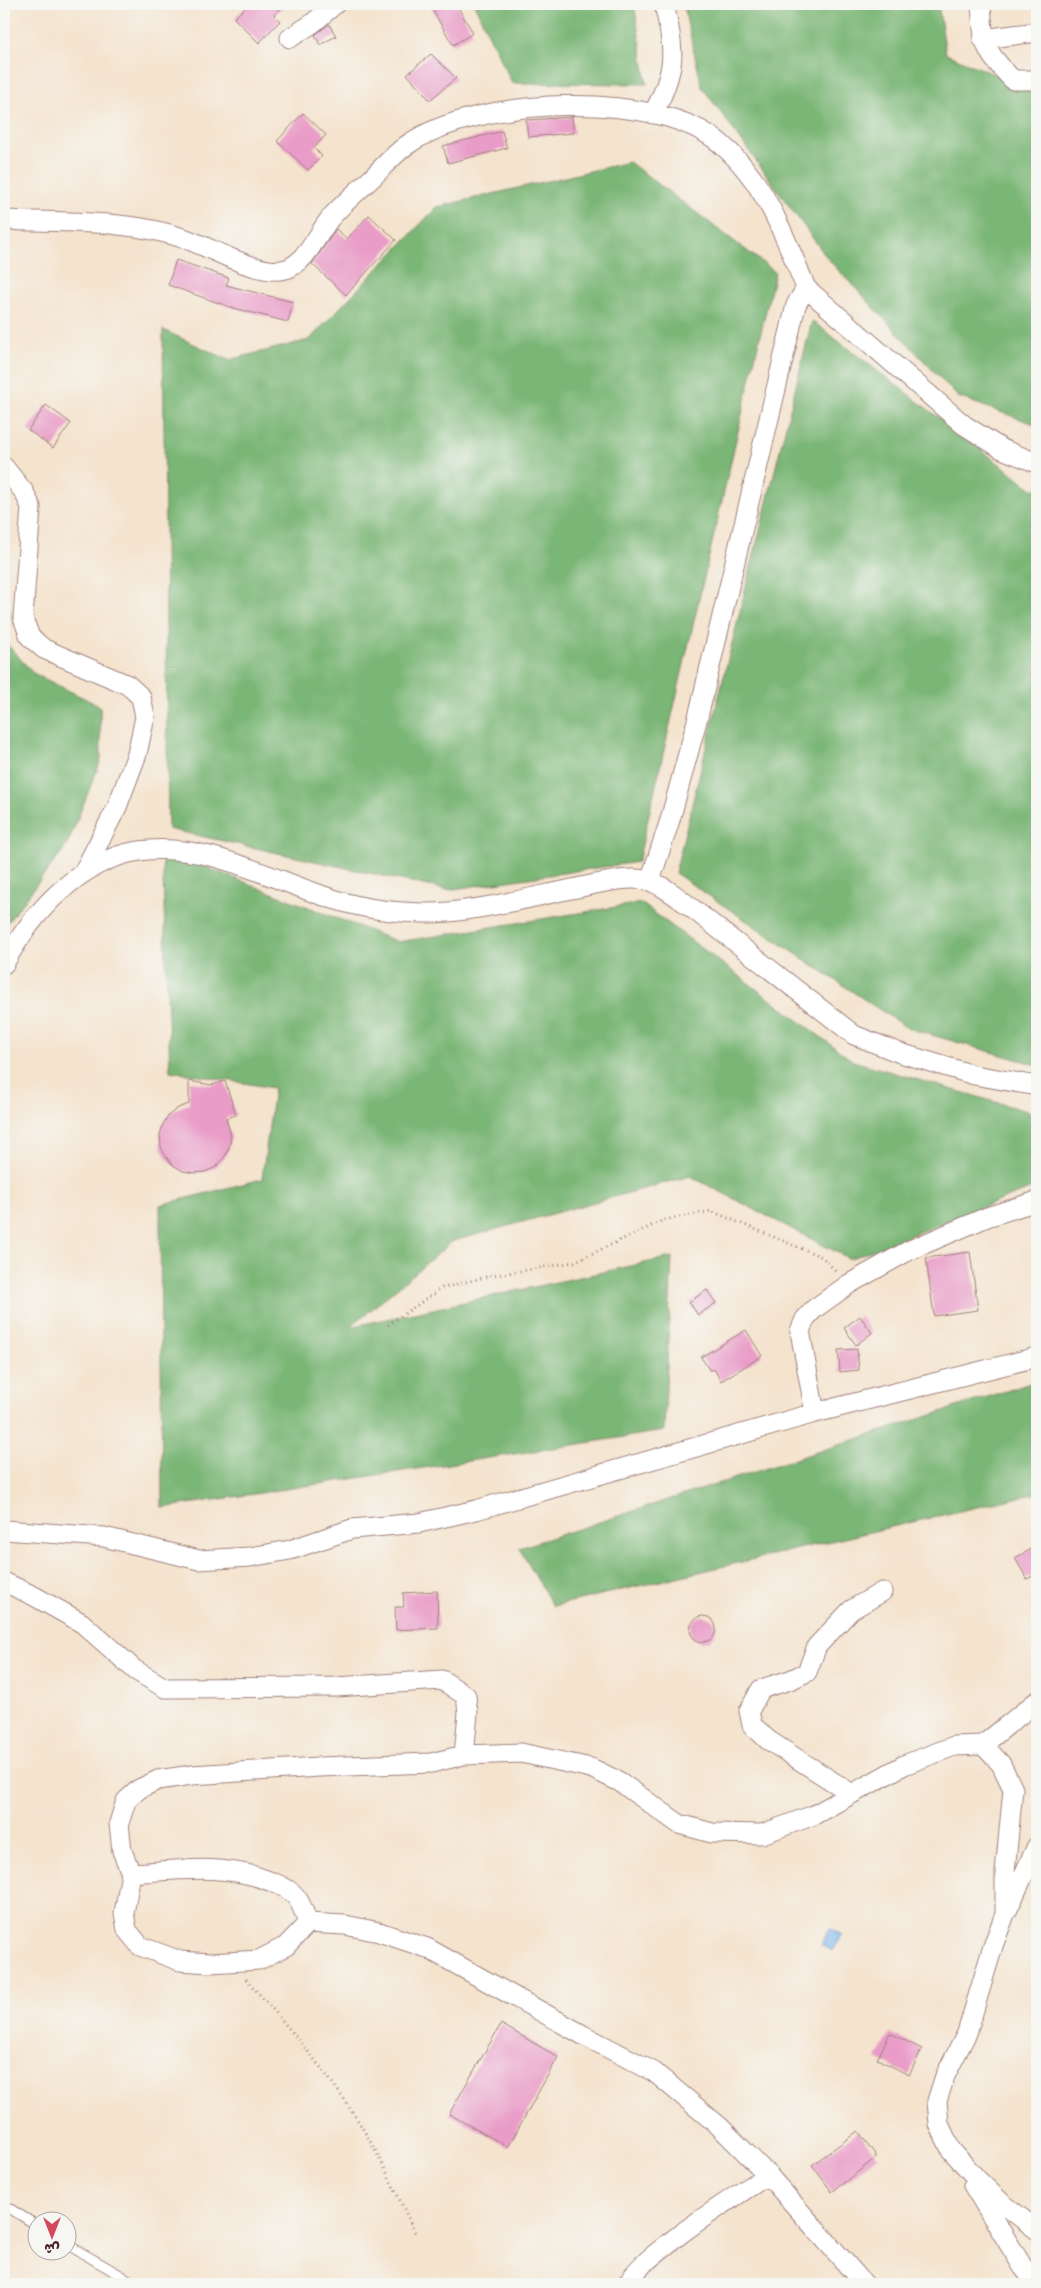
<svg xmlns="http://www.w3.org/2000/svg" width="1041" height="2288" font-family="'Balsamiq Sans','Playpen Sans Arabic',sans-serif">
	<rect width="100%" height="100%" fill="#f6f6f2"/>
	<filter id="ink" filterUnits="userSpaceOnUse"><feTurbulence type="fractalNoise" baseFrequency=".02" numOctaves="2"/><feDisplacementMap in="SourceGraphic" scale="10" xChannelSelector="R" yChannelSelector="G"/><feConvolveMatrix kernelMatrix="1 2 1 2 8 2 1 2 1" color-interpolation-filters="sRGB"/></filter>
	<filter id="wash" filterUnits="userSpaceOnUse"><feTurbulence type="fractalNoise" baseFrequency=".0096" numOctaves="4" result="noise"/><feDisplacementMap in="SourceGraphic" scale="20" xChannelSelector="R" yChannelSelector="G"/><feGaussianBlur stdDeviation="1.12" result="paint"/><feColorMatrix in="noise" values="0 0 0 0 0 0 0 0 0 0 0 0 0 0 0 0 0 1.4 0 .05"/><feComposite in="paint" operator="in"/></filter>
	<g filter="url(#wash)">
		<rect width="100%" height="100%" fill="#f4e3cd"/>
		<path fill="#7ab676" stroke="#626a50" d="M474,4h160l13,80 -135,-1z
			M683,4h255l8,50 91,38v333l-79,-28 -130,-138 -126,-172z
			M629,162l146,110 -137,590 -191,28 -279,-61 -5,-499 66,30 80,-20 128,-133z
			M812,321l222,169 3,-3v578l-130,-37 -232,-155z
			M4,641l29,32 67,33 1,54 -34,85 -63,82z
			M162,850l236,92 243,-39 212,158 184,53v72l-187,73 -160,-83 -237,65 -103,86 322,-70 -8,174 -502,77 -2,-303 102,-26 12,-91 -104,-17z
			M1037,1381v112l-484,113 -34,-58z"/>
		<path fill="#78b6eb" stroke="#616a8b" d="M830,1928l12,7 -9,16 -12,-6z"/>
		<g id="blocks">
			<path fill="#e99cc8" d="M249,4h37l-12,11 6,6 -21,22 -25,-25z
				M429,4h27l17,29 -20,12z
				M329,24l7,12 -16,9 -5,-10z
				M431,54l25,24 -26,22 -23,-26z
				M303,113l23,22 -12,13 8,8 -14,14 -31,-29z
				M572,117l2,16 -46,4 -2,-17z
				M502,131l5,17 -59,15 -5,-17z
				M369,215l27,25 -50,55 -34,-31 24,-35 11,10z
				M176,260l53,18 -3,7 67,17 -5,20 -58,-15 -62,-22z
				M46,405l25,18 -18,25 -25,-18z
				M189,1081l23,4 13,-4 11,34 -10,3 5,18 -2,12 -5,10 -8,9 -11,5 -11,1 -11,-2 -10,-6 -7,-8 -5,-10 -1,-12 3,-11 6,-9 9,-7 11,-4z
				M970,1252l8,58 -44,6 -8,-58z
				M707,1290l9,13 -18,12 -9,-13z
				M860,1316l12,17 -16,12 -12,-17z
				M746,1330l16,26 -41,25 -7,-12 -4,2 -9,-14z
				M857,1349l2,21 -19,2 -2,-22z
				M1037,1546v28l-10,5 -12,-21z
				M437,1591l1,37 -42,2 -1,-23h9l-1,-14z
				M690 1629a13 13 0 1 1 26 0a13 13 0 1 1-26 0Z
				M501,2024l57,33 -50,90 -59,-33z
				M890,2033l32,16 -13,26 -32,-16z
				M858,2131l19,26 -45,35 -20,-27z"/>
		</g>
	</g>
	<g filter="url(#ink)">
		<use href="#blocks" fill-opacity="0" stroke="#9f817c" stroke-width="1"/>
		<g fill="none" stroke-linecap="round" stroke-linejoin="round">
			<defs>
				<path id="service" d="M4,2205l34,21
					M68,2245l68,39"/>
				<path id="minor" d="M981,4c3,42 2,45 32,76h24
					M290,38l23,-15 22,-19
					M983,39l54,-7
					M653,114c24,-46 22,-61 11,-110
					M4,220c60,3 124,-1 182,19 26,9 74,38 100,30 22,-7 32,-38 47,-54 12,-13 26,-25 39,-37 11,-11 22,-24 35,-33 67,-48 250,-57 314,-1 44,37 64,93 85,144l-10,17 -98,412 -28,103 -20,61
					M806,288l158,137 38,24 35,14
					M4,467l20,25 7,15 -8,111 7,19 14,12 84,36 13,12 4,20 -8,37 -20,53 -34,66
					M4,964c28,-51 75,-104 135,-113 66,-10 133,29 194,48 31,10 58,13 90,14 46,1 107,-16 154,-25 19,-4 56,-14 75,-6 15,6 28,17 41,27l161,126 46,18 74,22 63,11
					M815,1413l-15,-82 5,-12 9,-10 35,-25 59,-33 79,-34 50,-16
					M4,1530l100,7 95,23 51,-3 40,-7 62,-21 67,-6 57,-13 339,-97 222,-56
					M4,1582l30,14 48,27 53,47 30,18 171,-1 106,-7 24,16 2,17 -4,42
					M983,1745l18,19 12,25 -8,83v42l-12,32 -26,87 -22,43 -8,25 2,23 12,26 26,29 25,24 35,27
					M852,1794l-84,-54 -16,-15 -3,-14 12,-22 29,-9 17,-8 10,-26 34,-36 31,-18
					M131,1873c48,-3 95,-10 141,9 8,3 20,9 25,16 5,7 8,17 11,25l37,2 34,7 48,16 156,87 71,37 65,54 49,49 96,109
					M1007,1911l30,-65
					M308,1923l-22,23 -27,14 -49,3 -30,-2 -40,-15 -13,-16 -3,-17 7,-40 -9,-22 -3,-28 7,-22 13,-12 19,-9 34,-5 127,-8 112,-4 33,-8 57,-2 70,15 29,14 59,42 33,9 50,1 52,-19 90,-50 50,-19 29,-1 54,-44
					M973,2185l50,82 14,17
					M627,2284c11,-18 27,-29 43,-42 32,-25 65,-46 98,-67"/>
			</defs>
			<use href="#service" stroke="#9f817c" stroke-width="11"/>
			<use href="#minor" stroke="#9f817c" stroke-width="21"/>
			<path stroke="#9f817c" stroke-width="3" stroke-dasharray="1 4" stroke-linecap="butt" d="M388,1325l54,-37 48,-12 84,-14 90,-42 47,-9 111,46 14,14
				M246,1979c37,42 76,86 107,134 25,38 44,81 63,122"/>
			<use href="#service" stroke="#fff" stroke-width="9"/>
			<use href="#minor" stroke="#fff" stroke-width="19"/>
		</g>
	</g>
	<rect width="1041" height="2288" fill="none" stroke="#f6f6f2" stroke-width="20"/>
	<g transform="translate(52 2236) rotate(180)"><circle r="24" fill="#f6f6f2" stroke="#b1a0a2"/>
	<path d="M0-4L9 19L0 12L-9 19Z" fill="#d1495b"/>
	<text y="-8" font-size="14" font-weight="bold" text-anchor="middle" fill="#4a1f2b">ش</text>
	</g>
</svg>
